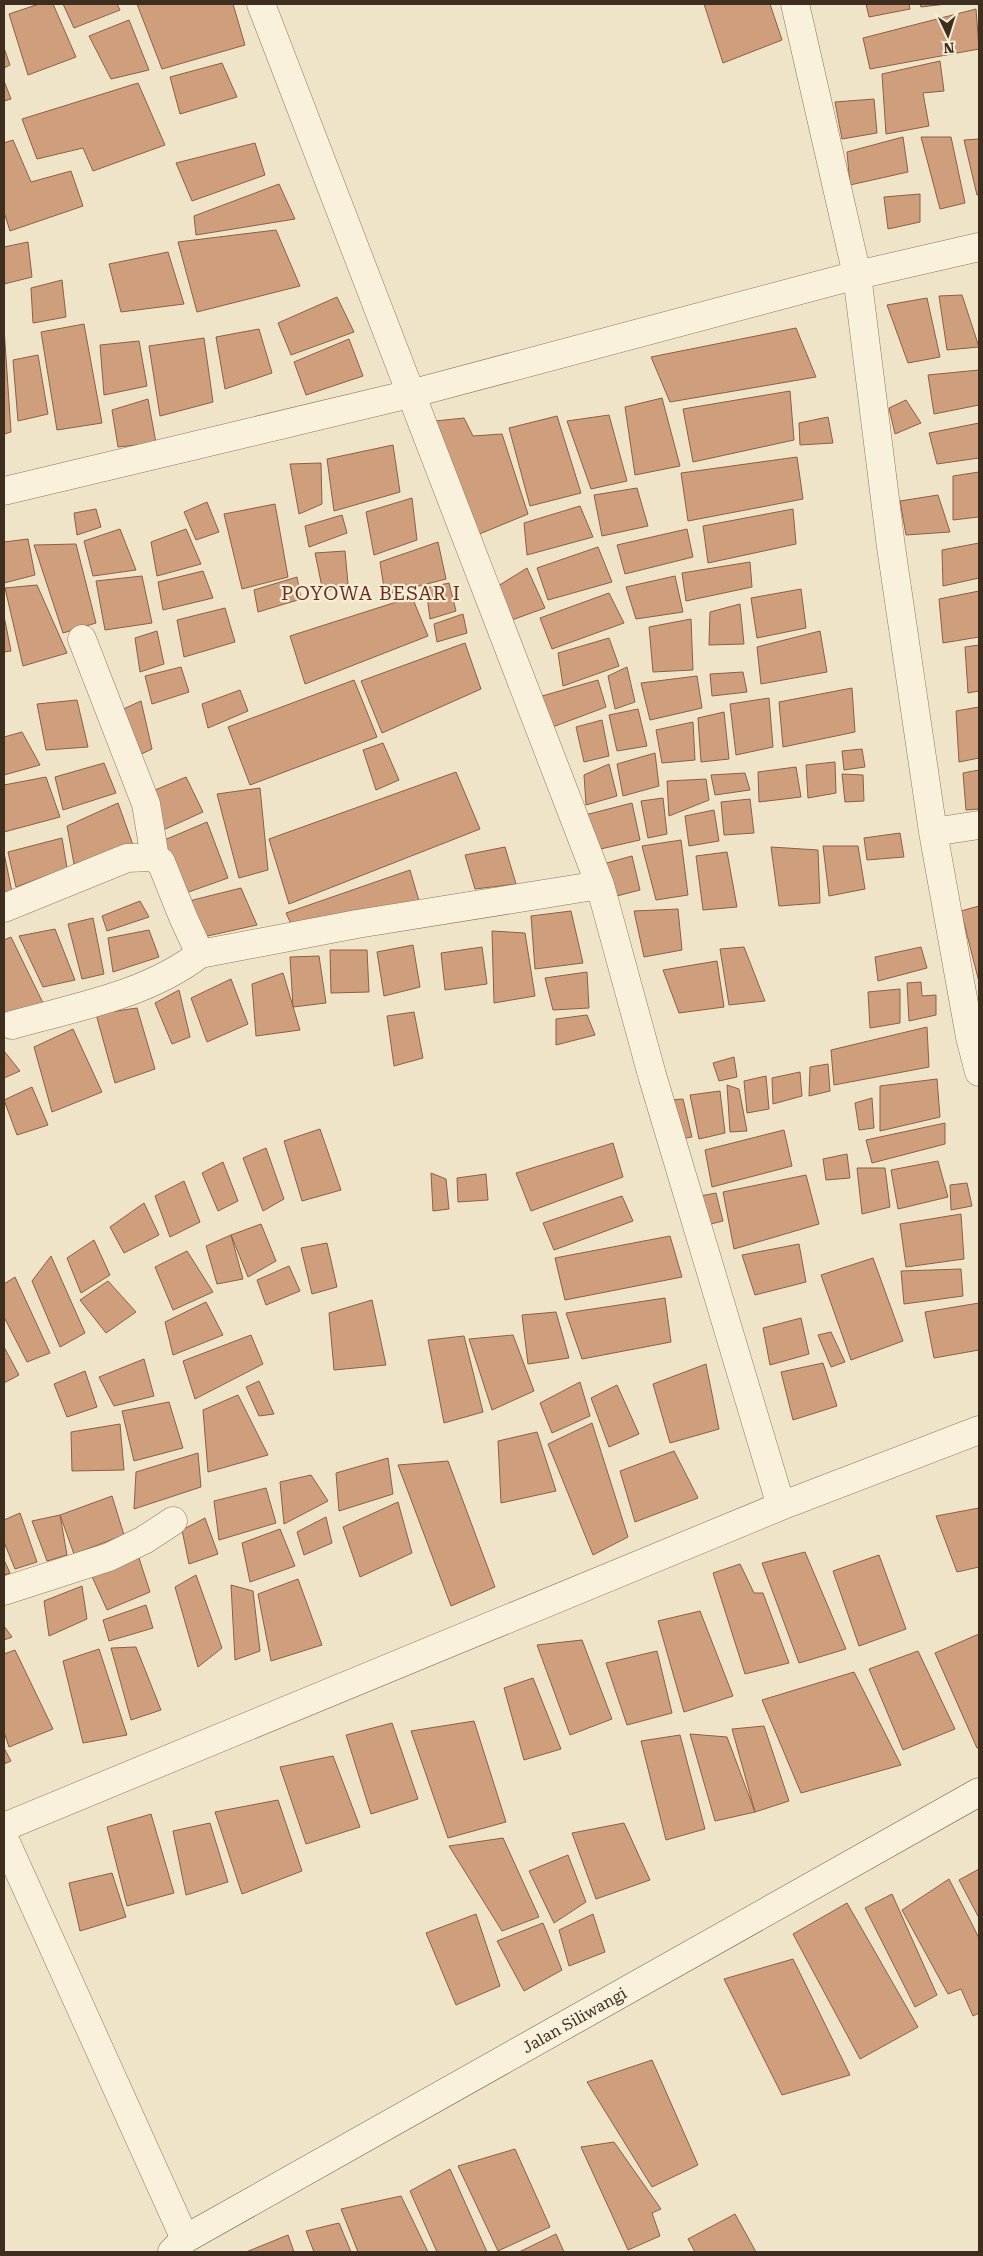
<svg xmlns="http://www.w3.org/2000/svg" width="983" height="2256" font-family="'Roboto Serif',serif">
	<rect width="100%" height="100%" fill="#f0e4c8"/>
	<path fill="#cf9f7d" stroke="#8d5f41" d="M39,4h14l23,53 -48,18 -19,-61z
		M63,4h54l3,6 -46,18z
		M137,4h96l12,41 -83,24z
		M704,4h66l12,36 -59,23z
		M866,4h43l1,5 -41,8z
		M920,4h26l-25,3z
		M976,9l3,40 -109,20 -7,-31z
		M129,20l20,50 -38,9 -22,-43z
		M4,48l6,17 -6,3z
		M940,61l4,30 -21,2 6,33 -43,8 -4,-60z
		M222,63l15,34 -57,17 -10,-37z
		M4,81l7,18 -7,2z
		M138,83l27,62 -72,26 -10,-23 -46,11 -15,-40z
		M874,99l3,34 -35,6 -7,-37z
		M903,137l5,35 -58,13 -3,-33z
		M921,137h30l14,66 -25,6z
		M979,139v56h-2l-13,-55z
		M13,140l18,42 40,-11 12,35 -73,25 -6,-19v-69z
		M255,143l10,32 -73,26 -16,-38z
		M279,184l16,35 -99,16 -2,-19z
		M920,194v28l-32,7 -4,-32z
		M276,230l24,56 -103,26 -19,-70z
		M28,242l4,35 -28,7v-37z
		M168,252l16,52 -63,8 -12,-48z
		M62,280l4,37 -33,6 -2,-35z
		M962,295l17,52 -32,3 -8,-54z
		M337,297l17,35 -63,23 -13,-32z
		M927,298l13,59 -32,6 -21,-58z
		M84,324l18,99 -45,7 -16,-98z
		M4,328l7,104 -7,2z
		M796,328l20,49 -146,25 -19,-45z
		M259,329l13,44 -47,16 -9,-52z
		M204,338l9,64 -53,14 -11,-70z
		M349,339l14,37 -57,19 -12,-33z
		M139,341l8,45 -43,9 -4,-50z
		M38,355l10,59 -30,7 -5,-61z
		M979,370v35l-45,9 -6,-39z
		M790,391l4,49 -101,22 -10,-53z
		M662,398l18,68 -45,9 -10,-68z
		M148,399l8,44 -38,4 -6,-37z
		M906,400l15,23 -26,11 -6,-26z
		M609,415l18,66 -36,8 -24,-68z
		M557,416l24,77 -51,13 -21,-78z
		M828,417l5,26 -33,2 -1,-22z
		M464,418l9,18 29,-2 26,80 -51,21 -42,-114z
		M979,423v35l-42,6 -8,-31z
		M393,445l7,47 -66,19 -7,-52z
		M797,457l6,42 -115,22 -7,-48z
		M321,463l1,41 -23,10 -9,-50z
		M979,472v45l-26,3v-44z
		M637,488l11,38 -46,10 -8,-41z
		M938,495l12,37 -44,3 -6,-34z
		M412,498l5,42 -43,15 -8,-43z
		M207,502l12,30 -23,8 -12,-28z
		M275,504l13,73 -46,12 -18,-75z
		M580,506l13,31 -66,18 -3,-32z
		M96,509l5,18 -24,8 -3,-22z
		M793,509l3,35 -88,19 -5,-37z
		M342,515l5,18 -38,14 -4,-21z
		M120,529l16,41 -43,6 -9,-35z
		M186,529l15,35 -44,12 -6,-34z
		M687,529l6,28 -68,17 -8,-29z
		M28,539l7,36 -31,8v-41z
		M438,542l8,37 -61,16 -5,-33z
		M979,543v35l-36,8 -1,-36z
		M76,544l20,79 -33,10 -29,-88z
		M598,547l14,35 -64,18 -11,-32z
		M345,551l3,33 -25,8 -8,-39z
		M750,562l2,25 -66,14 -4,-28z
		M527,568l18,40 -33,12 -14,-34z
		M203,571l10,27 -50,12 -5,-28z
		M142,576l10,47 -47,7 -9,-49z
		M675,576l8,36 -47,7 -10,-32z
		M297,577l4,22 -43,13 -4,-22z
		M449,583l7,28 -26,8 -4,-31z
		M37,585l30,68 -44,13 -18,-78z
		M801,589l5,39 -49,10 -6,-40z
		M979,591v46l-36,6 -4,-44z
		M609,593l15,30 -72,26 -12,-31z
		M412,597l16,39 -123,48 -15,-48z
		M740,604l4,40 -35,1 1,-33z
		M225,608l10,34 -51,15 -7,-37z
		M463,614l4,19 -30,9 -3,-18z
		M4,616l7,35 -7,1z
		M691,619l2,51 -40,2 -4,-45z
		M157,631l7,33 -24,8 -5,-34z
		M820,631l7,41 -66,12 -4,-37z
		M609,638l10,28 -56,20 -5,-33z
		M465,643l16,46 -99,44 -21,-52z
		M979,645v46l-11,2 -3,-46z
		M181,667l8,25 -37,12 -7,-28z
		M627,667l8,35 -20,7 -7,-33z
		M743,672l4,20 -35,4 -2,-22z
		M697,676l5,32 -52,12 -9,-37z
		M354,680l23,57 -127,48 -22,-58z
		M598,680l8,27 -56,21 -8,-32z
		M852,688l3,44 -72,15 -4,-45z
		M240,690l8,21 -40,17 -6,-24z
		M769,698l4,49 -37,8 -6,-51z
		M77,700l11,47 -42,3 -9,-46z
		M141,701l11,48 -15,7 -18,-45z
		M979,707v51l-20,4 -3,-51z
		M638,709l9,37 -30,5 -8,-36z
		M724,712l5,47 -28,3 -3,-44z
		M602,720l7,36 -25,6 -8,-35z
		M693,722l2,38 -33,3 -6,-33z
		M22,732l18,33 -36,10v-38z
		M383,743l16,37 -23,10 -13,-40z
		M862,749l3,18 -21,3 -2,-19z
		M655,753l4,33 -36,10 -6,-32z
		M835,762l1,31 -28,5 -2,-33z
		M104,763l12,30 -53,17 -8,-33z
		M609,764l8,32 -31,9 -2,-30z
		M796,767l5,30 -42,5 -1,-30z
		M979,770v39l-13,1 -3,-37z
		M456,772l24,57 -191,75 -20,-65z
		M745,773l5,17 -35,5 -4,-20z
		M842,774l21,1 1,26 -19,1z
		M46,777l14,40 -56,15v-47z
		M186,777l17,35 -42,19 -13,-38z
		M706,779l3,21 -40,16 -2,-35z
		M260,788l8,82 -29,8 -22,-84z
		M663,798l4,36 -19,4 -7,-37z
		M750,799l4,34 -30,2 -3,-33z
		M118,803l15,42 -59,19 -7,-38z
		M632,803l8,37 -44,10 -11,-35z
		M714,810l5,31 -30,5 -4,-30z
		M207,822l21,56 -45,16 -21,-53z
		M900,833l4,24 -37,3 -3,-22z
		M62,838l5,30 -51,19 -8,-35z
		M681,840l7,55 -32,5 -14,-54z
		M823,846h35l7,43 -36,7z
		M505,847l11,37 -41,5 -10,-34z
		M771,847l47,3 2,53 -41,3z
		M727,852l10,55 -34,3 -7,-54z
		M4,853l8,39 -8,2z
		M632,856l8,34 -27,7 -10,-33z
		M410,870l9,31 -127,25 -6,-13z
		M241,888l16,37 -54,12 -14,-36z
		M140,901l9,16 -42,14 -5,-15z
		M979,906v76l-18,-71z
		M678,909l4,41 -38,7 -10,-46z
		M571,911l12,52 -48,6 -4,-53z
		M93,918l11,56 -22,5 -14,-55z
		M55,929l20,51 -32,7 -24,-51z
		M149,930l10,27 -46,15 -5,-34z
		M492,931l33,2 10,63 -41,7z
		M11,937l32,66 -39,13v-76z
		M413,945l7,42 -36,9 -7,-44z
		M482,947l5,37 -42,6 -4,-37z
		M744,947l21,54 -36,4 -9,-56z
		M921,947l6,21 -49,13 -3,-24z
		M330,950h37l2,42 -38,1z
		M319,956l7,47 -33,4 -3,-50z
		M717,961l7,46 -45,6 -16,-43z
		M587,972l2,36 -36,2 -8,-32z
		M283,973l17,57 -44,6 -4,-52z
		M231,979l17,45 -41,18 -16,-44z
		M921,982l1,14 14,-1v20l-27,6 -2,-38z
		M900,989v34l-30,5 -2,-36z
		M179,990l11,47 -18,7 -17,-41z
		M137,1008l18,61 -40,14 -19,-69z
		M414,1012l9,46 -29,8 -7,-50z
		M587,1015l8,20 -39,10v-26z
		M927,1027l2,40 -95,18 -3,-35z
		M73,1029l29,63 -50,20 -18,-65z
		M4,1051l16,20 -16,7z
		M734,1057l3,20 -18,4 -6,-18z
		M828,1064l2,27 -21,5 1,-29z
		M800,1072l2,24 -29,8 -1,-26z
		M766,1076l3,33 -22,4 -3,-32z
		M937,1079l3,38 -60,14v-45z
		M727,1085l12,4 8,42 -17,1z
		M32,1087l16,38 -31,10 -13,-35z
		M720,1091l5,42 -26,6 -9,-44z
		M872,1098l2,30 -15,2 -4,-27z
		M683,1099l9,38 -12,2 -9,-39z
		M945,1123v21l-73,19 -6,-23z
		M320,1129l21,61 -39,11 -18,-60z
		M784,1130l8,36 -80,21 -7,-37z
		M613,1143l10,34 -92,34 -15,-38z
		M266,1148l18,51 -21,12 -20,-53z
		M847,1154l3,24 -24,2 -3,-21z
		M938,1161l10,36 -50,12 -7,-39z
		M223,1162l15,39 -20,10 -16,-38z
		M857,1168h28l5,39 -28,7z
		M431,1173l15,6 3,30 -16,2z
		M486,1174l2,26 -30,2 -1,-24z
		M806,1175l13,49 -85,25 -11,-57z
		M184,1181l16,41 -30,15 -15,-41z
		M967,1183l5,23 -21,4 -1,-25z
		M716,1193l7,28 -20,5 -8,-29z
		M622,1196l11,25 -79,29 -11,-27z
		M144,1203l15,32 -35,18 -14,-26z
		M961,1214l3,45 -58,8 -6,-43z
		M261,1224l15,37 -28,16 -17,-42z
		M231,1235l12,44 -26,5 -11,-38z
		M670,1236l12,41 -117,23 -10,-42z
		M94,1240l16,35 -29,18 -14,-35z
		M327,1243l10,44 -25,7 -11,-46z
		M799,1244l7,38 -51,13 -13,-40z
		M187,1251l26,41 -40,18 -18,-43z
		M51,1256l34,77 -25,14 -28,-66z
		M873,1258l30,83 -52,19 -30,-85z
		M289,1266l11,25 -34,14 -9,-25z
		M961,1269l2,27 -59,8 -3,-33z
		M15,1277l35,76 -23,9 -23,-45v-33z
		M108,1281l28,31 -30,21 -26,-33z
		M665,1298l6,44 -89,17 -16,-46z
		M372,1300l14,65 -52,5 -5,-57z
		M206,1302l17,33 -50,20 -8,-33z
		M979,1303v47l-45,8 -9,-46z
		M556,1312l13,46 -41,6 -6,-49z
		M801,1318l8,36 -39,11 -7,-37z
		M831,1332l14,30 -14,5 -13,-32z
		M251,1335l12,29 -68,35 -12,-38z
		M513,1335l21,56 -42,19 -23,-71z
		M464,1336l19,76 -39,11 -16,-83z
		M4,1347l15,28 -15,8z
		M144,1359l10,37 -40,10 -15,-29z
		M823,1363l14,43 -44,14 -12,-48z
		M706,1364l13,65 -49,14 -17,-59z
		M85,1371l12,36 -30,10 -13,-33z
		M259,1381l15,33 -15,2 -13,-29z
		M580,1382l10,34 -38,17 -12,-30z
		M617,1385l22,49 -30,13 -18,-49z
		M238,1395l30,60 -60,17 -5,-62z
		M169,1402l14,46 -49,13 -12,-50z
		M592,1423l36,114 -35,18 -45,-111z
		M120,1424l4,46 -52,1 -1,-39z
		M537,1432l19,59 -55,12 -3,-62z
		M674,1451l24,47 -63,24 -15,-51z
		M198,1453l3,34 -67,22 2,-37z
		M388,1458l5,36 -54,17 -3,-38z
		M448,1461l47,126 -44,19 -53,-141z
		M311,1475l17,26 -44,23 -4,-42z
		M266,1488l10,35 -57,17 -5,-39z
		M112,1496l12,39 -50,19 -14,-39z
		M398,1502l14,51 -52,24 -17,-50z
		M979,1508v59l-22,5 -21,-56z
		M20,1513l17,49 -22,7 -11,-27v-22z
		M60,1515l7,40 -20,6 -15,-40z
		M326,1517l6,26 -28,12 -7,-23z
		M205,1518l13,36 -29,10 -7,-34z
		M280,1529l15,37 -45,16 -8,-39z
		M805,1552l41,97 -47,14 -37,-100z
		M138,1555l12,37 -43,18 -17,-38z
		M879,1555l27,74 -47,17 -26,-75z
		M4,1560l6,13 -6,2z
		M740,1564l14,29h9l26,70 -44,11 -32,-101z
		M196,1575l26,73 -24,19 -23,-80z
		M298,1579l24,66 -51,16 -13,-67z
		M231,1585l22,6 7,60 -25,9z
		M82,1586l5,33 -38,17 -5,-35z
		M146,1605l7,23 -44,13 -6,-21z
		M700,1611l33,85 -49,16 -26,-91z
		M4,1626l8,11 -8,3z
		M979,1634v114h-2l-42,-95z
		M582,1640l30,79 -42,16 -33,-90z
		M136,1647l25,63 -30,10 -20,-72z
		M99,1649l28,86 -44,8 -20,-82z
		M15,1650l38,79 -44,18 -5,-15v-78z
		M657,1651l15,62 -45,12 -21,-62z
		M918,1651l37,78 -52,21 -34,-81z
		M854,1672l47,93 -100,28 -39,-93z
		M533,1678l28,71 -37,11 -20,-72z
		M474,1721l32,101 -58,16 -37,-107z
		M392,1723l26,76 -47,15 -25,-79z
		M764,1726l25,75 -34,11 -23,-83z
		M690,1734l37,3 28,75 -40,9z
		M680,1735l25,94 -39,11 -25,-99z
		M4,1748l7,13 -7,3z
		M333,1756l27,71 -54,17 -26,-77z
		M278,1800l24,71 -60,23 -27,-82z
		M151,1814l23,79 -47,13 -20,-79z
		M210,1823l18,59 -42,13 -13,-64z
		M624,1823l26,57 -54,19 -24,-66z
		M503,1838l36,79 -37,14 -53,-85z
		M568,1855l18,47 -32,21 -25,-52z
		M979,1869v49l-20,-38z
		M112,1873l14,44 -46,14 -11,-48z
		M949,1879l30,59v75l-6,3 -12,-27 -13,5 -46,-84z
		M892,1894l45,101 -22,12 -50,-99z
		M847,1903l71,124 -58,32 -67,-125z
		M476,1914l24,72 -44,19 -30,-72z
		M593,1914l12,38 -36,14 -10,-36z
		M543,1923l19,47 -38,21 -27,-50z
		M793,1959l57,116 -68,20 -58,-116z
		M652,2060l46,105 -46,22 -65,-105z
		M614,2142l47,67 -9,4 8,23 -32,14 -47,-103z
		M515,2149l35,78 -52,24 -40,-85z
		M450,2169l37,83h-50l-27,-61z
		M401,2196l27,56h-70l-17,-43z
		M735,2214l21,38h-61l-7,-13z
		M339,2223l12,29h-37l-8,-21z
		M556,2234l8,18h-45z
		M288,2235l6,17h-48z"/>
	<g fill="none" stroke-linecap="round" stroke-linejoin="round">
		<defs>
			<path id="minor" d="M261,4l339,881 52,190 129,431
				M795,4l62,271 34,272 42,285 37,205 9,35
				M4,491l406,-97 447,-119 122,-28
				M82,639l64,165 9,54
				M933,832l46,-7
				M4,908l123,-50 24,-1 10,5 22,55 17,37 157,-30 243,-39
				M12,1025c64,-18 135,-30 188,-71
				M4,1591l105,-34 35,-17 29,-19
				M4,1827l777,-321 198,-76"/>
			<path id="tertiary" d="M4,1838l181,401"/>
			<g id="secondary">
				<path id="s1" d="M172,2252l13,-13 794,-447"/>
			</g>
		</defs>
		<use href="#minor" stroke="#8d765c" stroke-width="29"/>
		<use href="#tertiary" stroke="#8d765c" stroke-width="29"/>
		<use href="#secondary" stroke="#6f573f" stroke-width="29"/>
		<use href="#minor" stroke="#faf1dc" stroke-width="28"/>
		<use href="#tertiary" stroke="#faf1dc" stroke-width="28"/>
		<use href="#secondary" stroke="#faf1dc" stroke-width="28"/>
	</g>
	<g text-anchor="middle" stroke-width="4.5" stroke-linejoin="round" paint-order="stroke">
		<g font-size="16" fill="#3d2e20" stroke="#f7eed8">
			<text dy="6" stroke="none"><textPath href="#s1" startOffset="465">Jalan Siliwangi</textPath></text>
		</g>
		<g font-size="19" letter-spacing="1" fill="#6b2e1e" stroke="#f7eed8">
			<text x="371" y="600">POYOWA BESAR I</text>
		</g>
	</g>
	<rect width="983" height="2256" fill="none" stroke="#3d2e20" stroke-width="10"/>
	<g transform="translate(948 35) rotate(176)" stroke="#f7eed8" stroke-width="4" paint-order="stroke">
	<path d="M0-4L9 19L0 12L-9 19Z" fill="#3d2e20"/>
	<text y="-8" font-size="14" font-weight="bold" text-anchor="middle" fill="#3d2e20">N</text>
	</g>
</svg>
